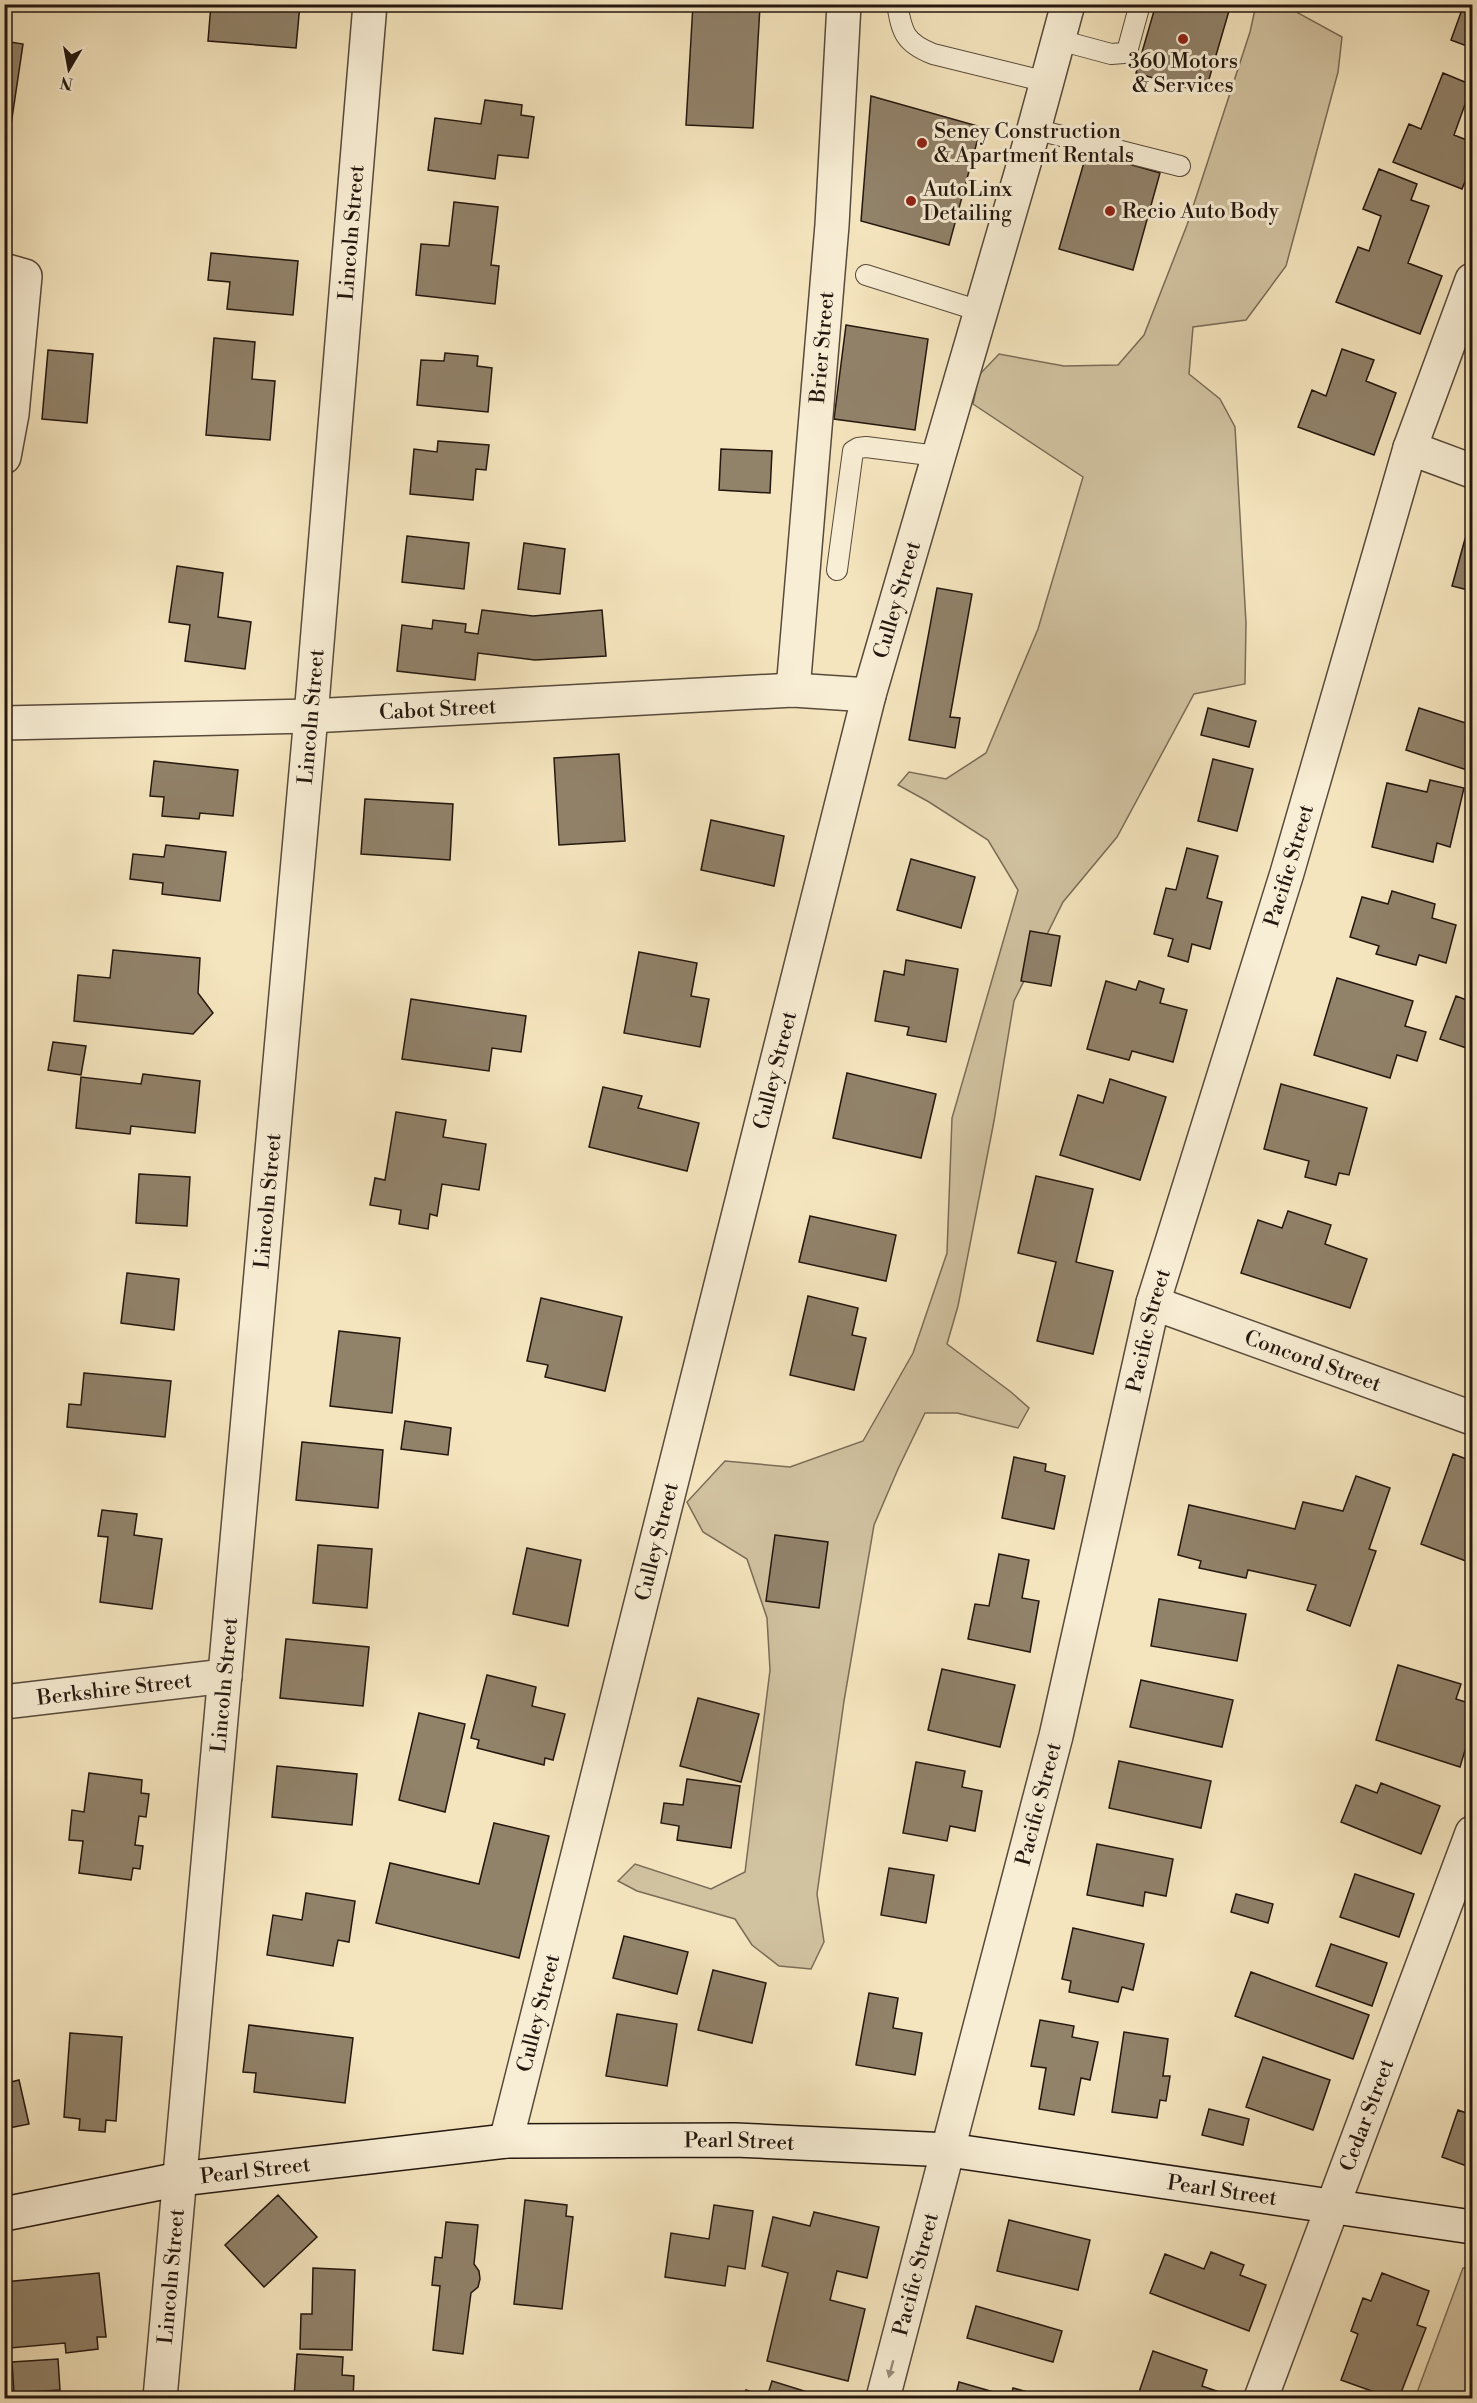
<svg xmlns="http://www.w3.org/2000/svg" width="1477" height="2403" font-family="'Libre Bodoni',serif">
	<rect width="100%" height="100%" fill="#f5e5be"/>
	<filter id="stains"><feTurbulence type="fractalNoise" baseFrequency=".00333" numOctaves="4"/><feColorMatrix values="0 0 0 0 .2 0 0 0 0 .09 0 0 0 0 .02 0 0 0 .5 -.17"/></filter>
	<radialGradient id="worn" r=".72"><stop offset=".6" stop-color="#630" stop-opacity="0"/><stop offset="1" stop-color="#630" stop-opacity=".3"/></radialGradient>
	<path fill="#d1c2a0" stroke="#7a6c58" stroke-width="1.5" d="M1256,5h36l6,8 44,24 -4,35 -52,194 -40,54 -53,7 -4,47 31,25 15,28 11,196 -1,61 -51,10 -77,143 -54,65 -49,99 -20,120 -36,185 -11,38 64,48 18,16 -11,20 -61,-15h-32l-27,56 -24,56 -30,176 -27,193 7,48 -13,27 -32,-3 -27,-21 -17,-26 -98,-28 -19,-10 17,-17 76,25 34,-17 25,-202 -3,-52 -20,-59 -44,-27 -16,-30 38,-41 65,6 73,-26 50,-88 34,-100 5,-135 66,-228 -30,-50 -59,-38 -31,-17 11,-13 37,7 40,-26 52,-124 45,-152 -110,-73 6,-29 20,-21 65,12 54,-1 26,-30 43,-110 63,-193z
		M1463,2268l9,1v129h-57z"/>
	<path fill="#91826a" stroke="#24170f" stroke-width="1.5" d="M211,4h89l-4,44 -88,-7z
		M693,4l67,2 -7,122 -67,-3z
		M1156,4h75l-26,89 -69,-20z
		M1464,4h8v44l-21,-8z
		M4,41l19,3 -19,128z
		M1443,73l29,12 -18,50 18,7v22l-10,25 -69,-27 16,-38 12,5z
		M871,96l110,31 -32,118 -88,-24z
		M485,100l37,5 -1,10 13,2 -6,41 -30,-3 -3,24 -67,-9 7,-52 46,6z
		M1087,152l73,21 -27,97 -74,-21z
		M1379,169l38,15 -6,16 18,6 -21,57 34,13 -22,58 -84,-32 22,-55 11,4 12,-35 -18,-7z
		M4,183l6,1 -6,40z
		M454,202l44,5 -7,58 8,1 -4,38 -79,-9 5,-51 28,2z
		M211,253l87,8 -5,54 -66,-6 3,-27 -22,-2z
		M846,325l82,14 -13,91 -81,-11z
		M214,338l41,4 -3,37 23,2 -5,59 -64,-5z
		M1342,349l32,11 -8,21 30,12 -22,62 -76,-28 14,-37 14,6z
		M48,350l45,4 -6,69 -45,-4z
		M445,353l33,3 -1,10 15,2 -4,44 -71,-7 4,-45 23,1z
		M438,441l51,4 -3,25 -10,-1 -3,31 -63,-6 4,-45 23,3z
		M721,449l51,2 -2,42 -51,-3z
		M407,536l62,7 -5,46 -62,-7z
		M1465,539l7,2v50l-20,-5z
		M524,543l41,6 -5,45 -42,-5z
		M177,566l46,7 -5,44 33,5 -6,47 -60,-8 5,-36 -21,-3z
		M937,588l35,6 -22,123 10,1 -5,30 -46,-8z
		M482,610l51,6 69,-6 4,46 -71,4 -57,-7 -3,27 -78,-9 5,-46 30,4 1,-9 33,4 -1,8 13,2z
		M1208,708l48,13 -7,26 -48,-12z
		M1419,708l53,17v38l-2,8 -64,-21z
		M619,754l6,87 -66,4 -5,-87z
		M1213,759l40,10 -16,62 -39,-10z
		M154,761l84,9 -5,46 -33,-3 -1,6 -37,-3 2,-19 -14,-1z
		M1430,780l34,8 -14,59 -13,-4 -4,19 -61,-15 15,-64 40,9z
		M365,799l88,5 -3,56 -89,-6z
		M711,820l73,16 -10,50 -73,-16z
		M166,845l60,7 -6,49 -58,-7 1,-11 -33,-4 3,-25 31,3z
		M1187,848l31,8 -11,42 15,4 -12,47 -18,-5 -4,18 -20,-6 5,-17 -19,-5 12,-46 10,2z
		M911,859l64,18 -14,51 -64,-18z
		M1392,891l43,13 -3,14 24,7 -10,38 -27,-8 -3,10 -40,-11 3,-8 -29,-9 12,-40 26,7z
		M1030,931l30,5 -9,50 -30,-5z
		M113,950l87,8 -2,35 15,20 -20,21 -119,-13 4,-46 32,3z
		M639,952l58,11 -6,33 18,3 -9,48 -76,-14z
		M906,960l52,9 -12,73 -39,-7 2,-8 -34,-6 9,-50 20,4z
		M1337,978l76,23 -8,25 21,6 -9,29 -20,-6 -7,23 -76,-23z
		M1106,981l30,9 3,-9 25,8 -4,14 27,7 -14,52 -41,-11 -3,9 -42,-11z
		M1456,996l16,6v48l-32,-11z
		M411,999l115,17 -5,36 -29,-4 -3,23 -87,-12z
		M53,1042l33,4 -5,29 -33,-5z
		M847,1073l89,21 -15,64 -88,-20z
		M143,1074l57,7 -5,52 -64,-7 -1,8 -54,-6 5,-51 60,7z
		M1110,1079l56,18 -26,83 -80,-25 18,-60 25,8z
		M1281,1084l86,24 -18,67 -10,-2 -3,12 -31,-8 4,-16 -45,-12z
		M603,1087l39,9 -4,12 61,15 -12,48 -98,-24z
		M396,1112l50,8 -3,17 43,7 -7,46 -37,-6 -5,32 -7,-2 -2,15 -29,-5 2,-14 -31,-5 5,-27 10,2z
		M139,1174l51,3 -3,49 -51,-3z
		M1036,1176l57,13 -17,73 37,9 -20,83 -56,-13 19,-79 -38,-9z
		M1288,1211l43,14 -6,19 42,15 -17,49 -109,-35 17,-53 24,8z
		M810,1216l86,19 -10,46 -87,-19z
		M127,1273l52,6 -5,51 -53,-7z
		M808,1296l50,12 -6,27 14,3 -12,52 -64,-15z
		M541,1298l81,19 -17,74 -60,-14 3,-12 -21,-4z
		M339,1331l61,7 -8,75 -62,-7z
		M84,1373l87,8 -6,56 -98,-10 2,-23 12,1z
		M405,1421l46,7 -3,27 -47,-6z
		M302,1442l81,8 -5,58 -82,-8z
		M1453,1454l19,7v96l-1,6 -50,-19z
		M1014,1457l32,7 -1,7 20,5 -11,53 -52,-11z
		M1356,1476l34,12 -21,61 7,2 -26,75 -43,-16 9,-25 -68,-15 -2,8 -47,-10 2,-7 -23,-6 11,-50 106,24 8,-27 40,9z
		M102,1510l35,4 -3,21 28,4 -10,70 -52,-7 8,-65 -10,-1z
		M775,1535l53,7 -9,66 -53,-7z
		M318,1545l54,4 -5,59 -54,-5z
		M527,1548l54,12 -13,66 -55,-12z
		M999,1554l30,6 -7,38 17,3 -9,51 -62,-13 7,-35 14,2z
		M1159,1599l87,15 -9,47 -86,-15z
		M286,1639l83,8 -6,59 -83,-8z
		M1398,1665l63,19 -5,15 16,5v23l-12,40 -84,-27z
		M942,1669l73,16 -15,62 -72,-17z
		M487,1675l49,12 -4,19 33,8 -12,46 -8,-2 -1,7 -67,-17 2,-8 -8,-2z
		M1141,1680l92,20 -11,47 -92,-20z
		M698,1698l61,16 -18,68 -61,-16z
		M419,1713l46,11 -20,88 -46,-12z
		M1119,1761l92,20 -10,47 -92,-20z
		M916,1762l49,9 -3,16 20,4 -7,40 -25,-5 -3,15 -44,-8z
		M277,1766l80,8 -5,51 -80,-8z
		M89,1773l53,7 -1,13 8,1 -3,23 -7,-1 -4,29 8,1 -3,23 -7,-1 -2,12 -52,-7 4,-32 -14,-1 3,-30 12,2z
		M687,1779l53,7 -9,62 -54,-8 2,-14 -18,-3 3,-20 19,2z
		M1381,1783l59,23 -19,48 -80,-32 15,-37 21,8z
		M494,1823l55,13 -30,122 -143,-35 14,-60 89,21z
		M1097,1844l76,15 -7,37 -21,-4 -2,14 -56,-11z
		M889,1868l45,7 -8,48 -45,-8z
		M1355,1874l59,20 -15,43 -59,-20z
		M306,1893l49,8 -6,41 -11,-2 -5,26 -66,-11 6,-40 29,5z
		M1236,1894l37,10 -5,19 -37,-11z
		M1073,1928l71,16 -11,46 -11,-3 -4,15 -49,-10 2,-11 -9,-2z
		M624,1936l64,16 -11,42 -64,-16z
		M1331,1944l56,19 -15,43 -56,-20z
		M713,1970l53,13 -14,60 -54,-13z
		M1251,1972l118,43 -16,44 -118,-43z
		M869,1993l29,5 -5,30 29,5 -7,42 -59,-10z
		M617,2014l60,10 -10,62 -61,-10z
		M1040,2020l34,6 -2,11 26,5 -8,38 -9,-2 -7,37 -35,-6 7,-41 -15,-2z
		M249,2025l104,13 -8,65 -91,-11 2,-19 -13,-1z
		M1124,2032l44,7 -5,37h7l-4,25 -6,-1 -3,18 -45,-6z
		M70,2033l52,4 -6,84 -10,-1 -1,12 -26,-2 1,-11 -16,-2z
		M1263,2057l67,23 -17,50 -67,-23z
		M4,2071l3,12 12,-3 10,44 -25,5z
		M1209,2109l40,10 -6,26 -41,-10z
		M1458,2110l14,5v53l-30,-11z
		M278,2195l39,42 -53,50 -39,-42z
		M525,2200l42,5 -1,11 7,1 -11,92 -48,-5z
		M714,2205l39,6 -8,58 -17,-3 -3,20 -60,-9 6,-44 38,6z
		M814,2212l65,15 -12,51 -30,-7 -7,29 35,9 -17,72 -81,-20 21,-88 -26,-7 11,-49 37,9z
		M1009,2220l81,20 -12,50 -81,-19z
		M446,2222l32,3 -4,39 5,7 1,8 -2,8 -7,6 -8,61 -30,-4 7,-64 -8,-1 3,-28 7,1z
		M1211,2252l33,13 -4,10 26,10 -17,46 -99,-38 15,-39 39,15z
		M313,2268l42,2 -3,80 -52,-1 1,-35h11z
		M99,2273l7,64h-9l1,12 -32,4 -1,-10 -55,5 -6,-66z
		M1382,2273l47,18 -12,34 9,3 -27,70h-8l-50,-18 17,-46 -7,-3 12,-33 8,3z
		M976,2306l86,25 -9,31 -86,-24z
		M1153,2351l54,19 -5,16 26,9 -1,3h-90z
		M297,2354l46,3 -1,18 12,1 -1,22h-59z
		M58,2359l2,31 -46,3 -2,-31z
		M772,2381l45,14 -1,3h-72l2,-8 21,7z
		M959,2382l52,15 2,-9 37,10h-95z"/>
	<g fill="none" stroke-linecap="round" stroke-linejoin="round">
		<defs>
			<path id="service" d="M897,4c5,29 8,39 36,50l114,28
				M1059,40l52,14 13,-1 4,-5 12,-44
				M1034,129l146,37
				M866,275l114,36
				M837,570l16,-119 5,-3 8,-1 71,9"/>
			<g id="minor">
				<path d="M4,270l21,6 -13,138 -8,43"/>
				<path d="M1410,448l62,23"/>
				<path id="s1" d="M793,690l39,-465 12,-221"/>
				<path id="s2" d="M4,723l307,-7 482,-26 76,5"/>
				<path id="s3" d="M1153,1303l319,115"/>
				<path id="s4" d="M4,1702l221,-26"/>
				<path id="s5" d="M506,2141l363,-1446 165,-566 34,-125"/>
				<path id="s6" d="M160,2398l151,-1682 59,-712"/>
				<path id="s7" d="M883,2398l173,-662 97,-433 134,-430 123,-425 62,-168"/>
				<path id="s8" d="M1261,2398l211,-565"/>
			</g>
			<g id="secondary">
				<path id="s9" d="M4,2214l176,-35 326,-38 229,-1 214,10 523,77"/>
			</g>
		</defs>
		<use href="#service" stroke="#584a3b" stroke-width="22"/>
		<use href="#minor" stroke="#584a3b" stroke-width="36"/>
		<use href="#secondary" stroke="#24170f" stroke-width="36"/>
		<use href="#service" stroke="#f8eed5" stroke-width="20"/>
		<use href="#minor" stroke="#f8eed5" stroke-width="33"/>
		<use href="#secondary" stroke="#f8eed5" stroke-width="33"/>
	</g>
	<defs><path id="oneway-solid" d="M-6-.8H1V-3.2L6.5 0L1 3.2V.8H-6Z" transform="scale(1.5)"/></defs>
	<use fill="#998d7c" href="#oneway-solid" transform="translate(891 2369) rotate(105)"/>
	<g fill="#8f2418" stroke="#f8eed5" stroke-width="2">
		<circle cx="1183" cy="39" r="6"/>
		<circle cx="922" cy="143" r="6"/>
		<circle cx="911" cy="201" r="6"/>
		<circle cx="1110" cy="211" r="6"/>
	</g>
	<g text-anchor="middle" stroke-width="6" stroke-linejoin="round" paint-order="stroke">
		<g font-size="21" fill="#24170f" stroke="#f8eed5" text-anchor="start">
			<text x="1183" y="68" text-anchor="middle">360 Motors<tspan x="1183" dy="24">&amp; Services</tspan></text>
			<text x="934" y="138">Seney Construction<tspan x="934" dy="24">&amp; Apartment Rentals</tspan></text>
			<text x="923" y="196">AutoLinx<tspan x="923" dy="24">Detailing</tspan></text>
			<text x="1122" y="218">Recio Auto Body</text>
		</g>
		<g font-size="21" fill="#24170f" stroke="#f8eed5">
			<text dy="7" stroke="none"><textPath href="#s6" startOffset="2174">Lincoln Street</textPath></text>
			<text dy="7" stroke="none"><textPath href="#s1" startOffset="344">Brier Street</textPath></text>
			<text dy="7" stroke="none"><textPath href="#s5" startOffset="1590">Culley Street</textPath></text>
			<text dy="7" stroke="none"><textPath href="#s2" startOffset="434">Cabot Street</textPath></text>
			<text dy="7" stroke="none"><textPath href="#s6" startOffset="1688">Lincoln Street</textPath></text>
			<text dy="7" stroke="none"><textPath href="#s7" startOffset="1586">Pacific Street</textPath></text>
			<text dy="7" stroke="none"><textPath href="#s5" startOffset="1104">Culley Street</textPath></text>
			<text dy="7" stroke="none"><textPath href="#s6" startOffset="1202">Lincoln Street</textPath></text>
			<text dy="7" stroke="none"><textPath href="#s7" startOffset="1100">Pacific Street</textPath></text>
			<text dy="7" stroke="none"><textPath href="#s3" startOffset="170">Concord Street</textPath></text>
			<text dy="7" stroke="none"><textPath href="#s5" startOffset="618">Culley Street</textPath></text>
			<text dy="7" stroke="none"><textPath href="#s6" startOffset="716">Lincoln Street</textPath></text>
			<text dy="7" stroke="none"><textPath href="#s4" startOffset="111">Berkshire Street</textPath></text>
			<text dy="7" stroke="none"><textPath href="#s7" startOffset="614">Pacific Street</textPath></text>
			<text dy="7" stroke="none"><textPath href="#s5" startOffset="132">Culley Street</textPath></text>
			<text dy="7" stroke="none"><textPath href="#s8" startOffset="302">Cedar Street</textPath></text>
			<text dy="7" stroke="none"><textPath href="#s9" startOffset="741">Pearl Street</textPath></text>
			<text dy="7" stroke="none"><textPath href="#s9" startOffset="255">Pearl Street</textPath></text>
			<text dy="7" stroke="none"><textPath href="#s9" startOffset="1227">Pearl Street</textPath></text>
			<text dy="7" stroke="none"><textPath href="#s7" startOffset="128">Pacific Street</textPath></text>
			<text dy="7" stroke="none"><textPath href="#s6" startOffset="122">Lincoln Street</textPath></text>
		</g>
	</g>
	<rect width="1477" height="2403" fill="none" stroke="#f5e5be" stroke-width="24"/>
	<rect x="6" y="6" width="1465" height="2391" fill="none" stroke="#24170f" stroke-width="3"/>
	<rect x="12" y="12" width="1453" height="2379" fill="none" stroke="#24170f" stroke-width="1.5"/>
	<g transform="translate(69 69) rotate(190)" stroke="#f8eed5" stroke-width="4.5" paint-order="stroke">
	<path d="M0-4.5L10 22L0 15L-10 22Z" fill="#24170f"/>
	<text y="-9" font-size="16" font-weight="bold" text-anchor="middle" fill="#24170f">N</text>
	</g>
	<rect width="100%" height="100%" filter="url(#stains)"/>
	<rect width="100%" height="100%" fill="url(#worn)"/>
</svg>
